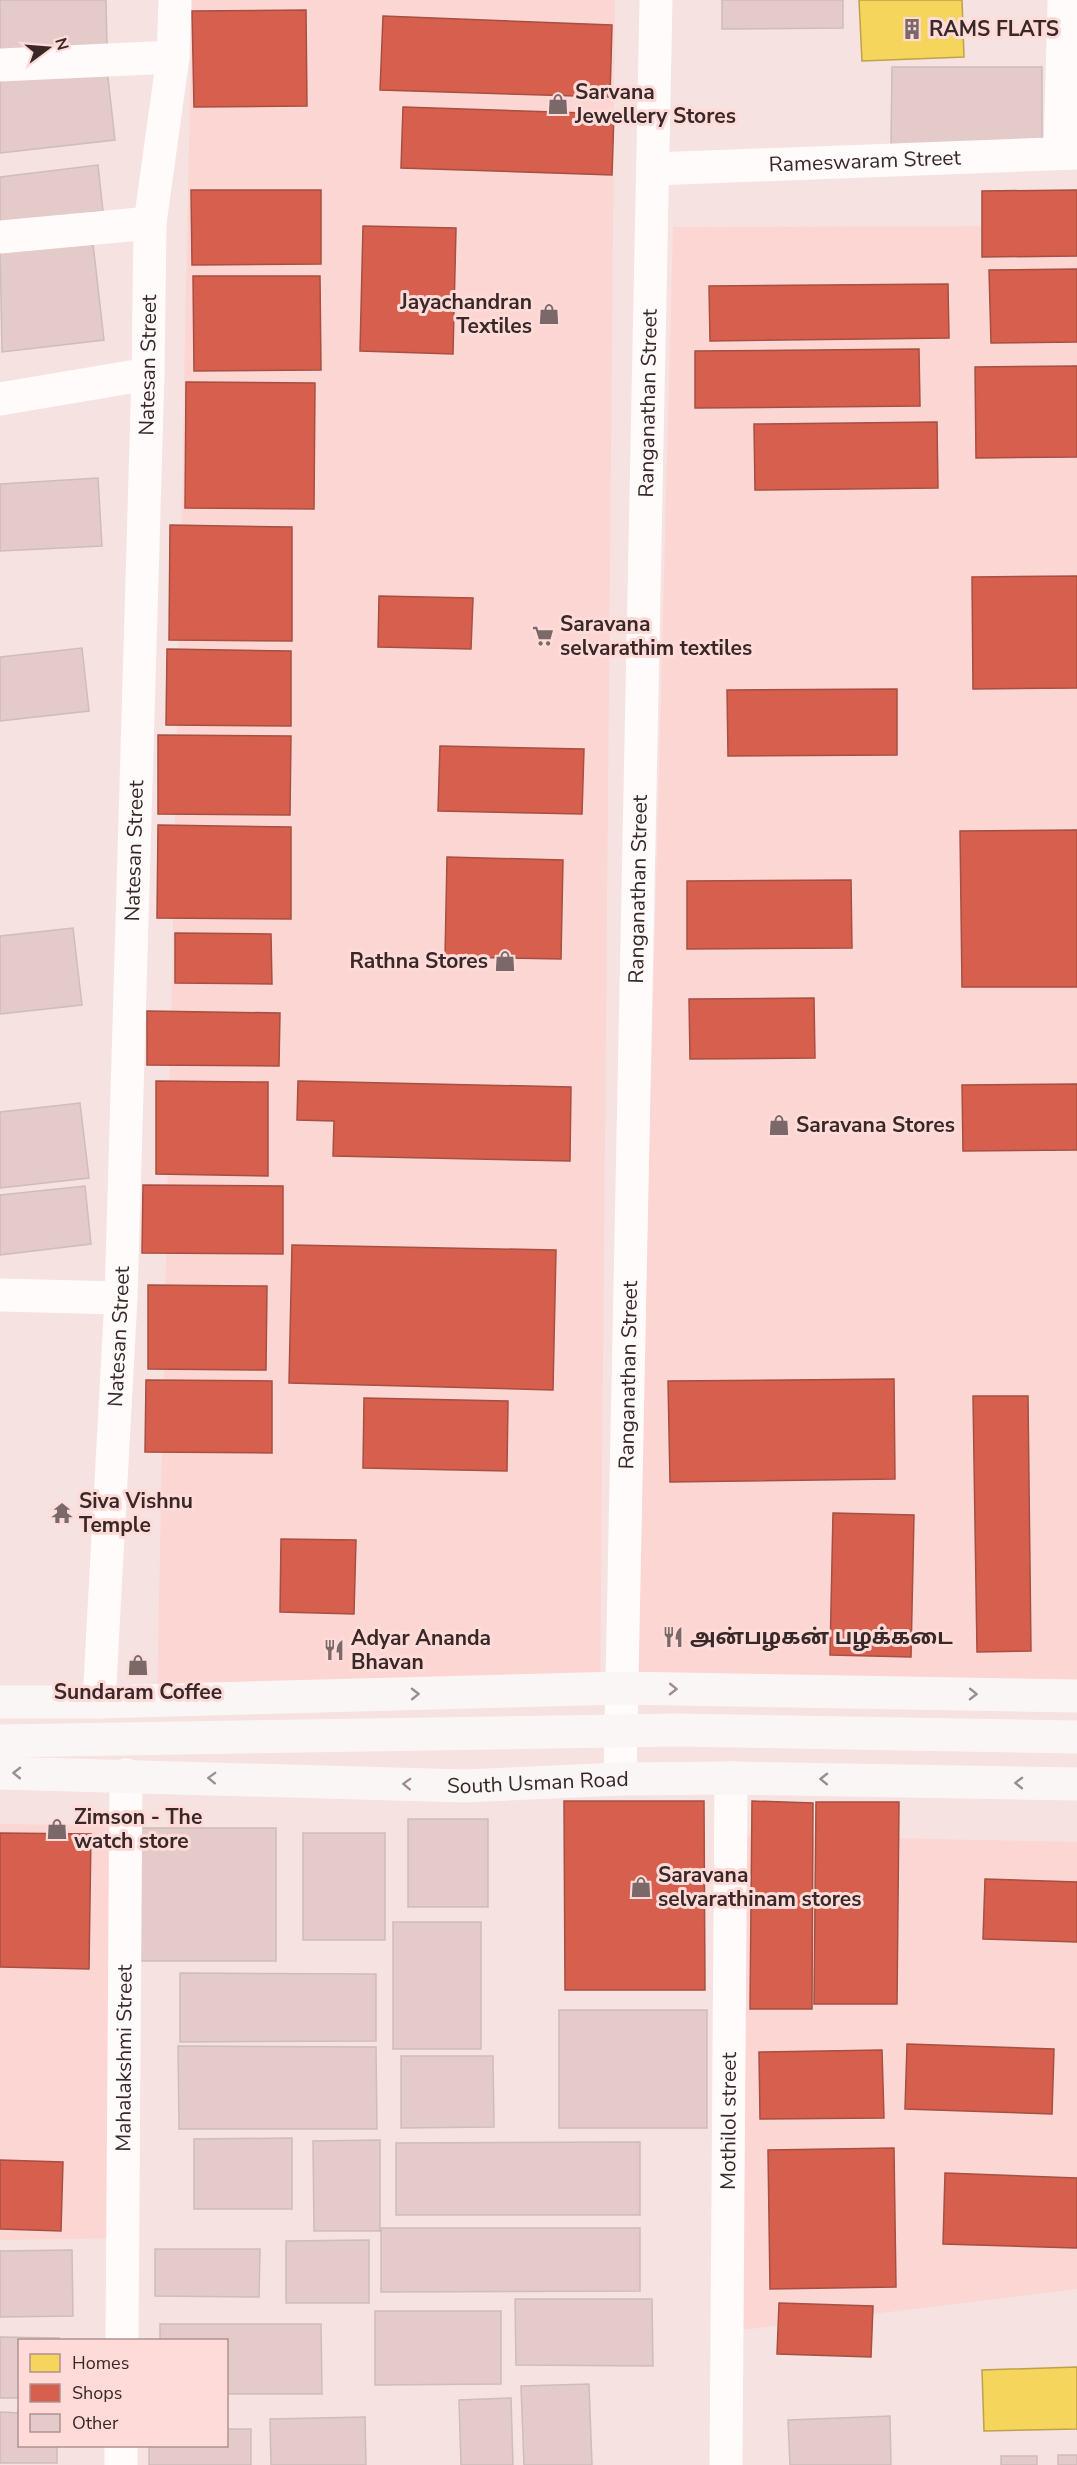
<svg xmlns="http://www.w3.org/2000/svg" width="1077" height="2465" font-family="'Nunito Sans','Noto Sans Tamil',sans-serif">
	<rect width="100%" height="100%" fill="#f6e2e0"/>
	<path fill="#fbd6d3" d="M192,0h423l-15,1704 -443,-5z
		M1077,226v1465l-442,12 38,-1476z
		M0,1824l127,2 -6,412 -121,2z
		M734,1835l343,7v447l-336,41z"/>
	<path fill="#f6d55c" stroke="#bda14c" stroke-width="1.5" d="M859,0h103l2,57 -102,4z
		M1077,2367v62l-93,2 -2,-61z"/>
	<path fill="#d6604d" stroke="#a74f42" stroke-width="1.5" d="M306,10l1,96 -113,1 -2,-96z
		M383,16l229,9 -2,72 -230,-7z
		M403,107l211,7 -2,61 -211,-7z
		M191,190h130v74l-129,1z
		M1077,190v66l-95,1v-66z
		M363,226l93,2 -3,126 -93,-3z
		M1077,269v73l-86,1 -2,-73z
		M193,276h127l1,94 -127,1z
		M948,284l1,54 -239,3 -1,-55z
		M919,349l1,57 -225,2v-57z
		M1077,366v91l-101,1 -1,-91z
		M186,382l129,1 -1,126 -129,-1z
		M937,422l1,66 -183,2 -1,-66z
		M170,525l122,2v114l-123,-1z
		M1077,576v112l-104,1 -1,-112z
		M379,596l94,2 -2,51 -93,-2z
		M167,649l124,2v75l-125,-1z
		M897,689v66l-169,1 -1,-66z
		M158,735l133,1 -1,79 -132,-1z
		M440,746l144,3 -2,65 -144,-3z
		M158,825l133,2v92l-134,-1z
		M1077,830v157h-115l-2,-156z
		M447,857l116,3 -2,99 -116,-2z
		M851,880l1,68 -165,1v-68z
		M175,933l96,1 1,50 -97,-1z
		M814,998l1,60 -125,1 -1,-60z
		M147,1011l133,2 -1,53 -132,-1z
		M156,1081l112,1v94l-112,-2z
		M298,1081l273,6 -1,74 -237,-5 1,-35 -37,-1z
		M1077,1084v66l-114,1 -1,-66z
		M143,1185l140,1v68l-141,-1z
		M292,1245l264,5 -3,140 -264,-7z
		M148,1285l119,1 -1,84 -118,-1z
		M894,1379l1,100 -225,3 -2,-101z
		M146,1380l126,1v72l-127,-1z
		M973,1396h55l3,255 -54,1z
		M364,1398l144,3 -1,70 -144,-3z
		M833,1513l81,2 -3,142 -81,-2z
		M281,1539l75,1 -2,74 -74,-2z
		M564,1801h140l1,189h-140z
		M752,1801l61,2 -1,206h-62z
		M816,1802h83l-2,202h-83z
		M0,1833l91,1 -2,135 -89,-2z
		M985,1879l92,3v60l-94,-3z
		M907,2044l147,5 -2,65 -147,-5z
		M882,2050l2,68 -124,1 -1,-67z
		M894,2148l2,139 -126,2 -2,-139z
		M0,2160l63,2 -2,69 -61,-2z
		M945,2173l132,5v70l-134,-4z
		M779,2303l94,3 -2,51 -94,-3z"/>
	<path fill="#e4cac8" stroke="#cdbdbb" stroke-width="1.5" d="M0,0h106l1,48 -107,1z
		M722,0h121v28l-121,1z
		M892,67h150v78h-151z
		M107,69l8,71 -115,13v-72z
		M98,165l5,46 -103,12v-46z
		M92,235l12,105 -102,12 -2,-106z
		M98,478l4,68 -102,5v-67z
		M82,648l7,63 -89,10v-64z
		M73,928l9,77 -82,9v-78z
		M80,1103l9,75 -89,10v-76z
		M85,1186l6,58 -91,11v-60z
		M408,1819h80v88h-80z
		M133,1828h143v133h-143z
		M303,1833h82v107h-82z
		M393,1922h88v127h-88z
		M180,1973l196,1v67l-196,1z
		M559,2010h148v118h-148z
		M178,2046l198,1 1,82h-198z
		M401,2056h92l1,71 -93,1z
		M292,2138v71h-98v-70z
		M380,2140v91h-66l-1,-90z
		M640,2142v73h-244v-72z
		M381,2228h259v63l-259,1z
		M369,2240v63h-83v-62z
		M155,2249h105l-1,48 -104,-1z
		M72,2250l1,66 -73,1v-66z
		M515,2299h137l1,67 -137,-1z
		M375,2311h126v73l-126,1z
		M160,2324h161l1,70h-96v-54h-66z
		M0,2337l59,1v2h-39v58h-20z
		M589,2384l3,81h-68l-3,-79z
		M511,2398l2,67h-52l-2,-65z
		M0,2412l20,1v33h37v17h-57z
		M890,2416l1,49h-101l-2,-45z
		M365,2417l1,48h-95l-1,-46z
		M226,2429h25v36h-102v-19h77z
		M1058,2455h19v10h-19z
		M1001,2456h36v9h-36z"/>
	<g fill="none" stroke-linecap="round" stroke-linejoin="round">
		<g stroke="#fefbfa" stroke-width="33">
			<path d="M0,65l173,-8"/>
			<path d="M1060,153l4,-153"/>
			<path id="s1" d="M653,169l424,-16"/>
			<path d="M0,237l150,-14"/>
			<path d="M0,399l148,-25"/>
			<path d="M0,1295l121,3"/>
			<path id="s2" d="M99,1702l22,-404 27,-924 2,-151 23,-166 2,-57"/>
			<path id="s3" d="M620,1779l36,-1779"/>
			<path id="s4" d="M122,2340l4,-565"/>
			<path d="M121,2465v-19"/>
			<path id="s5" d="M726,2465l5,-687"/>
		</g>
		<g stroke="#fbf6f6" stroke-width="33">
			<path d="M0,1702h99l522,-14 456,8"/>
			<path d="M0,1741l676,-11 401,7"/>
			<path id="s6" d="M0,1773l465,13 155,-7 111,-1 346,6"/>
		</g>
	</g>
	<defs><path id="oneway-chevron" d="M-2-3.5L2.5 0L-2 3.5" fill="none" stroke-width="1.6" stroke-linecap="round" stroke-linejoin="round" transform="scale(1.5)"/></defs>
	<g stroke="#9a8f8e">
		<use href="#oneway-chevron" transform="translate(673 1689) rotate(1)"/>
		<use href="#oneway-chevron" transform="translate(415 1694) rotate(-1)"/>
		<use href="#oneway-chevron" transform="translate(973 1694) rotate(1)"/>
		<use href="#oneway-chevron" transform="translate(17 1773) rotate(-179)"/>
		<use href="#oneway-chevron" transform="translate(212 1778) rotate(-178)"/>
		<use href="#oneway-chevron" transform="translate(824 1779) rotate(-179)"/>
		<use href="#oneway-chevron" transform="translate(1019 1783) rotate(-179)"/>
		<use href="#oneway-chevron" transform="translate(407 1784) rotate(-178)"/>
	</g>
	<defs>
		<symbol id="building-bare" viewBox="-9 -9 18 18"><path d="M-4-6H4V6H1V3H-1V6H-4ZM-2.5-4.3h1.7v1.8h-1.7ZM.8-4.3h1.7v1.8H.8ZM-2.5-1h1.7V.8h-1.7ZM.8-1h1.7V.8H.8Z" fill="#7a6968" stroke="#fedbd8" stroke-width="2.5" paint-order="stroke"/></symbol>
		<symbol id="shop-bare" viewBox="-9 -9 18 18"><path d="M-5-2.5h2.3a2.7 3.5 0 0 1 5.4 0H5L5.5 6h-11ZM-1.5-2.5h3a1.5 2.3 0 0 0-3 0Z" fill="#7a6968" stroke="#fedbd8" stroke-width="2.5" paint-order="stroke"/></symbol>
		<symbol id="supermarket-bare" viewBox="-9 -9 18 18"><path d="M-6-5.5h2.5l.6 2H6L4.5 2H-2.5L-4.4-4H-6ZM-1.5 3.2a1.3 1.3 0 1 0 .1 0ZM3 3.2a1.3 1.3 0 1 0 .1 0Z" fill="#7a6968" stroke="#fedbd8" stroke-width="2.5" paint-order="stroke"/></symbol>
		<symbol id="temple-bare" viewBox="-9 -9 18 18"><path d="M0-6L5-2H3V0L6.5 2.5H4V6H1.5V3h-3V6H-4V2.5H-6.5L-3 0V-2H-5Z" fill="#7a6968" stroke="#fedbd8" stroke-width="2.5" paint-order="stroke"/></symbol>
		<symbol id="restaurant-bare" viewBox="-9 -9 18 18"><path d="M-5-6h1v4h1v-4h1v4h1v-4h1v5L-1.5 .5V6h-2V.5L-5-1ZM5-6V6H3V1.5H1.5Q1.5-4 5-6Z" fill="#7a6968" stroke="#fedbd8" stroke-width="2.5" paint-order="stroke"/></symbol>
	</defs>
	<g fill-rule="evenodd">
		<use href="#building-bare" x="897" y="14" width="30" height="30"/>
		<use href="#shop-bare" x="543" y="89" width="30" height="30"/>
		<use href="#shop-bare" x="534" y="299" width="30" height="30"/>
		<use href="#supermarket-bare" x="528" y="621" width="30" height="30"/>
		<use href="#shop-bare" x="490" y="946" width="30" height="30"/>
		<use href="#shop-bare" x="764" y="1110" width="30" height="30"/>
		<use href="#temple-bare" x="47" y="1498" width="30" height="30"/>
		<use href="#restaurant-bare" x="658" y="1622" width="30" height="30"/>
		<use href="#restaurant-bare" x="319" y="1635" width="30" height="30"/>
		<use href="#shop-bare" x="123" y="1650" width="30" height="30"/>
		<use href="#shop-bare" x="42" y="1814" width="30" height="30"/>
		<use href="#shop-bare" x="626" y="1872" width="30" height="30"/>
	</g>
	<g text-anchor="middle" stroke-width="6" stroke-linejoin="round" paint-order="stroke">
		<g font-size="21" font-weight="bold" fill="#382827" stroke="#fedbd8" text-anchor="start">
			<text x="929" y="36">RAMS FLATS</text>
			<text x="575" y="99">Sarvana<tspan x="575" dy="24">Jewellery Stores</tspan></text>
			<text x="532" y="309" text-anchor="end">Jayachandran<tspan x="532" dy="24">Textiles</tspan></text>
			<text x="560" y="631">Saravana<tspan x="560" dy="24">selvarathim textiles</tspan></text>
			<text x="488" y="968" text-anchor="end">Rathna Stores</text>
			<text x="796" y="1132">Saravana Stores</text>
			<text x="79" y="1508">Siva Vishnu<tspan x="79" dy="24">Temple</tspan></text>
			<text x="690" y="1644">அன்பழகன் பழக்கடை</text>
			<text x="351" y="1645">Adyar Ananda<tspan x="351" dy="24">Bhavan</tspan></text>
			<text x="138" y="1699" text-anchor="middle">Sundaram Coffee</text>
			<text x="74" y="1824">Zimson - The<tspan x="74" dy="24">watch store</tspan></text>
			<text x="658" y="1882">Saravana<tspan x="658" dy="24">selvarathinam stores</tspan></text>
		</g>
		<g font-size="21" fill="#382827" stroke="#fedbd8">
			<text dy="7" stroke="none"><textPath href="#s1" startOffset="212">Rameswaram Street</textPath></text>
			<text dy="7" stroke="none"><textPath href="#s2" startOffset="1338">Natesan Street</textPath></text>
			<text dy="7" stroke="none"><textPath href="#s3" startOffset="1376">Ranganathan Street</textPath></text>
			<text dy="7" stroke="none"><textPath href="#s2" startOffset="852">Natesan Street</textPath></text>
			<text dy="7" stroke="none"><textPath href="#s3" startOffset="890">Ranganathan Street</textPath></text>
			<text dy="7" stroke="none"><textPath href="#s2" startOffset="366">Natesan Street</textPath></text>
			<text dy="7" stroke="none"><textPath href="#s3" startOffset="404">Ranganathan Street</textPath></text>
			<text dy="7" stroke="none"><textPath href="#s6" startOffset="538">South Usman Road</textPath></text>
			<text dy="7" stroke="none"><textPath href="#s4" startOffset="282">Mahalakshmi Street</textPath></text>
			<text dy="7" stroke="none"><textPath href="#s5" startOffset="344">Mothilol street</textPath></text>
		</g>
	</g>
	<rect x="18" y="2339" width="210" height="108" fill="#fedbd8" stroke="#af9391" stroke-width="1.5"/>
	<rect x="30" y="2354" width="30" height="18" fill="#f6d55c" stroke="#af9391" stroke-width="1.5"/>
	<text x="72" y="2369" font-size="18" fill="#382827">Homes</text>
	<rect x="30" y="2384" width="30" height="18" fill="#d6604d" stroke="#af9391" stroke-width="1.5"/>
	<text x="72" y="2399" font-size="18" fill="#382827">Shops</text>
	<rect x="30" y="2414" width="30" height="18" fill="#e4cac8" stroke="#af9391" stroke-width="1.5"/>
	<text x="72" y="2429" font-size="18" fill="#382827">Other</text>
	<g transform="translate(48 48) rotate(74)" stroke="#fedbd8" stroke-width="4.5" paint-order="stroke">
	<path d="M0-4.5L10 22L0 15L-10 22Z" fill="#382827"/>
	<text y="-9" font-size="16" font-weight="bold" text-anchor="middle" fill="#382827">N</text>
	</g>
</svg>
